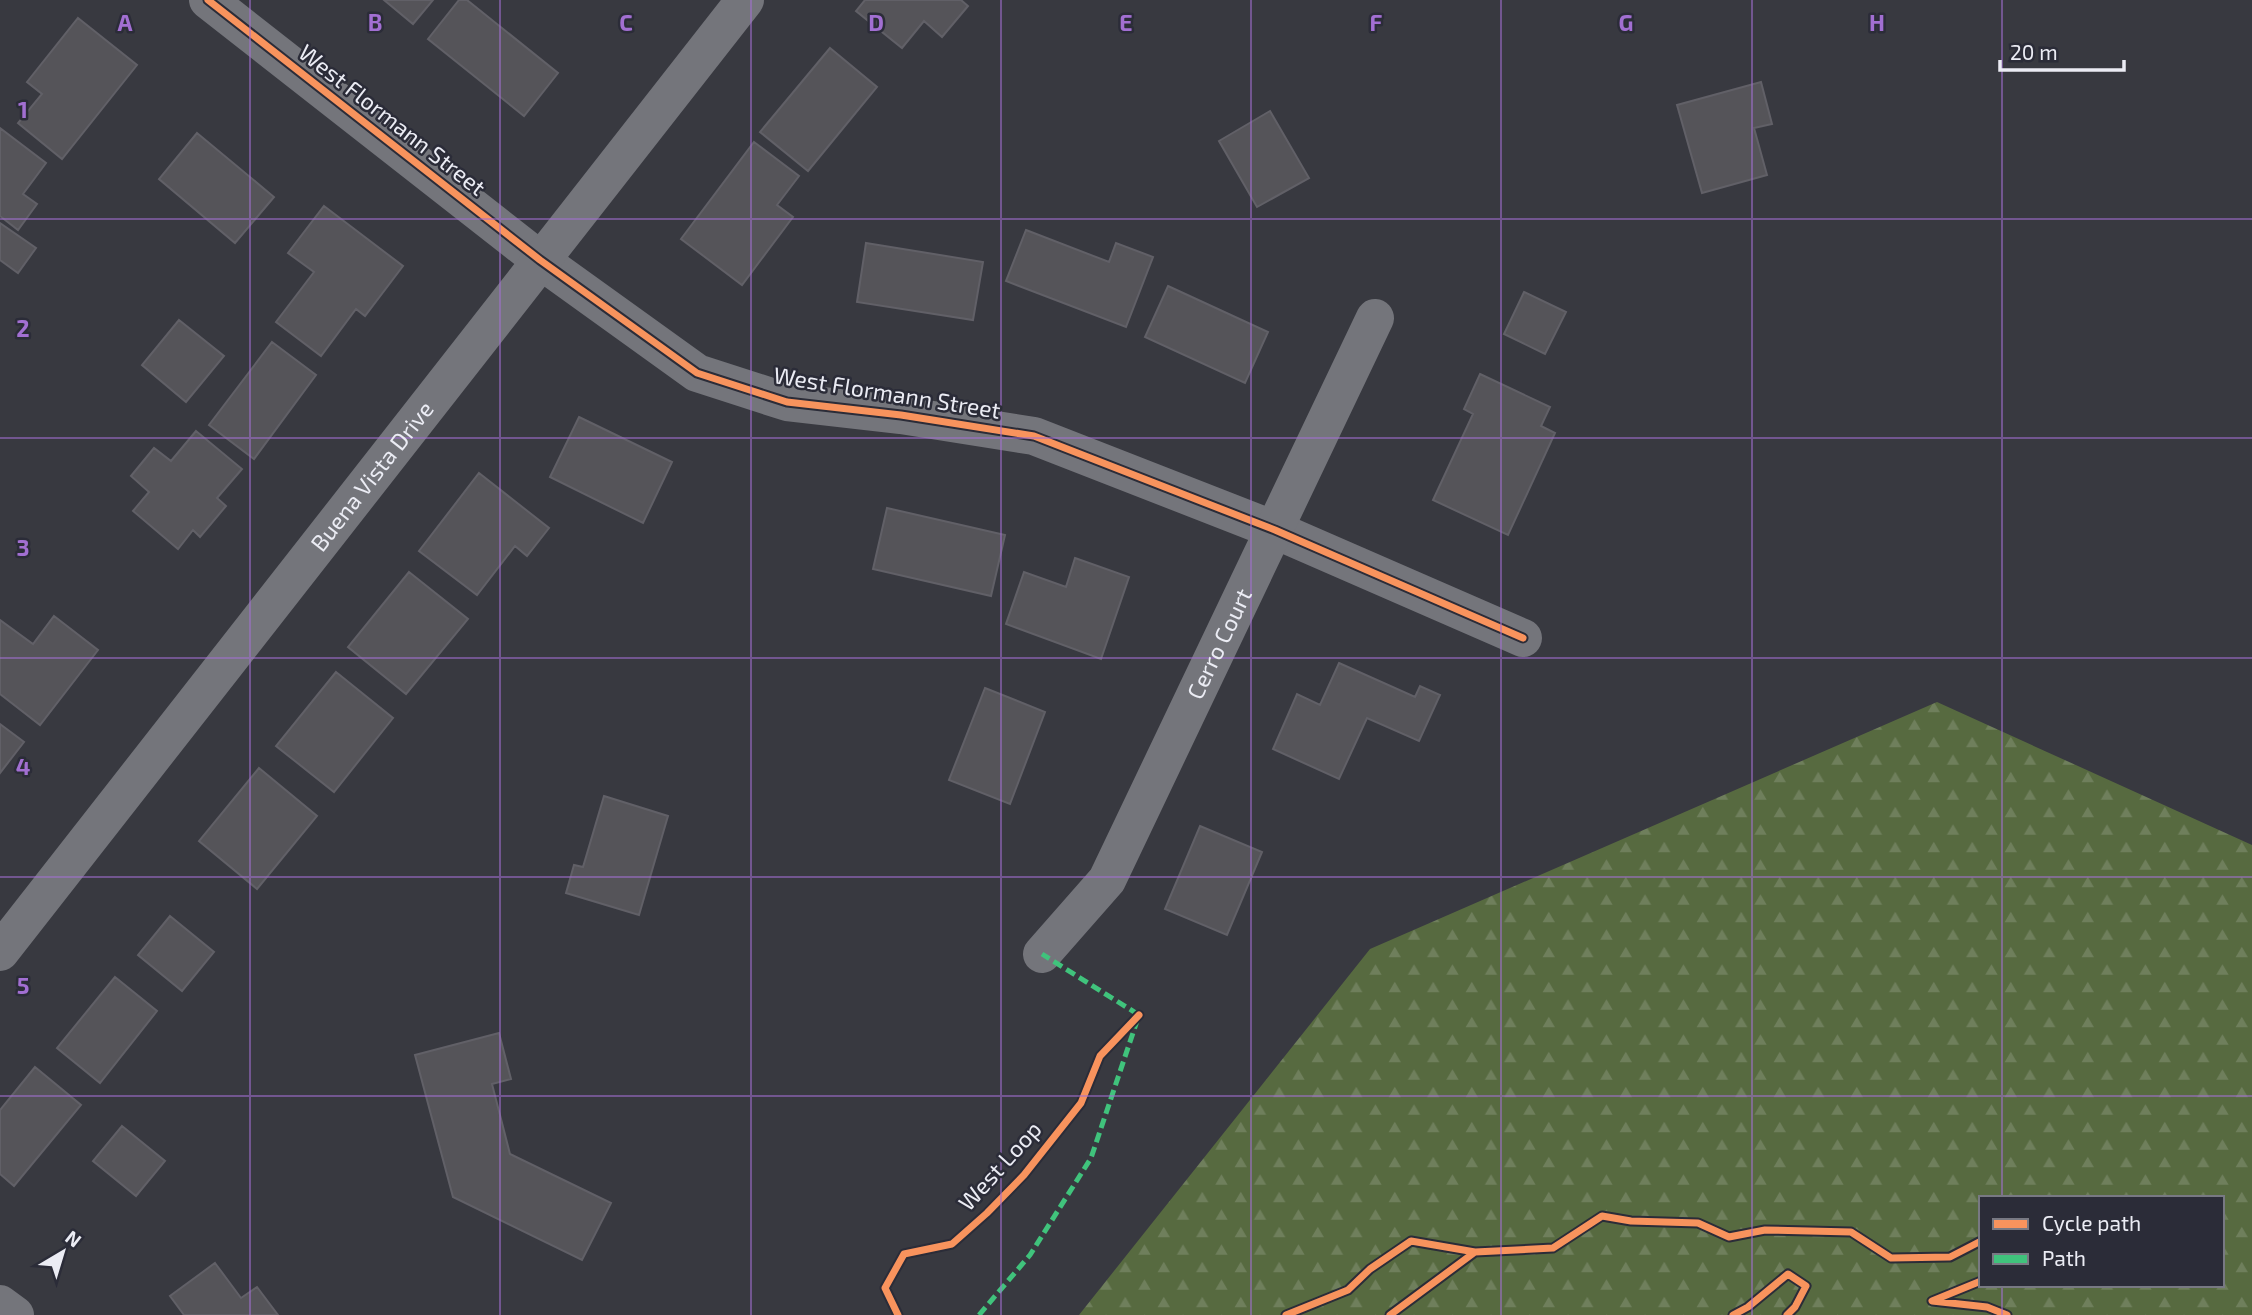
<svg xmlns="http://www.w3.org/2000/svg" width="2252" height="1315" font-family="'Exo 2',sans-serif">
	<defs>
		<pattern id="forest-firs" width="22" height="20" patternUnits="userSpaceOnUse" patternTransform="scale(1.75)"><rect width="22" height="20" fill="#576a40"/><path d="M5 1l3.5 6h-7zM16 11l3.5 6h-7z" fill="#6f7f5c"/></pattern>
	</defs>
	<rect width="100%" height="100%" fill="#383940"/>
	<path fill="url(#forest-firs)" fill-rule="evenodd" d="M1937,702l315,143v470h-1173l291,-366zM1981,1198h241v87h-241z"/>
	<path fill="#555459" stroke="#616067" stroke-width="2" d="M384,0h49l-20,24z
		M459,0h8l91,73 -34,43 -96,-77z
		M865,0h96l7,6 -26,31 -18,-16 -22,27 -46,-37z
		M78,18l59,47 -75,94 -44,-36 24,-29 -15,-12z
		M830,48l47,39 -69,84 -48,-39z
		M1761,82l11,42 -18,4 13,47 -65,18 -25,-88z
		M1270,111l39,67 -52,29 -38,-66z
		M0,128l46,35 -23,31 14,10 -19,26 -18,-14z
		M197,133l77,64 -39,46 -76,-64z
		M754,142l45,34 -22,29 16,12 -51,68 -61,-46z
		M324,206l79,60 -38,50 -9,-7 -35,47 -45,-34 38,-50 -26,-19z
		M0,223l36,25 -18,25 -18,-13z
		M1026,230l83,32 7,-19 37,14 -27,70 -120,-46z
		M866,243l117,19 -10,58 -116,-18z
		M1168,286l100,46 -23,51 -100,-46z
		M1524,292l42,20 -21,42 -41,-20z
		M179,320l45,36 -38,46 -44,-37z
		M272,342l44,33 -62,84 -45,-34z
		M1480,374l70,33 -9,19 14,7 -47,102 -75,-35 40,-86 -9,-5z
		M579,417l93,45 -29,61 -93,-46z
		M196,431l46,38 -25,29 9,8 -26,31 -7,-7 -15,19 -45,-38 16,-19 -18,-16 23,-28 17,13z
		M479,473l70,55 -22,28 -12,-10 -38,49 -58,-44z
		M887,508l118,27 -14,61 -118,-27z
		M1075,558l54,19 -28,82 -95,-35 18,-52 42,15z
		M409,572l59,47 -62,75 -58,-47z
		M54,616l44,34 -58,75 -40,-31v-74l33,24z
		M1339,663l76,34 5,-11 20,9 -21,46 -52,-23 -28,61 -66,-30 24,-55 23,11z
		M336,672l57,46 -59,74 -58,-46z
		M985,688l60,24 -35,92 -61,-24z
		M0,724l24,18 -24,31z
		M259,768l58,48 -60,73 -58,-48z
		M604,796l64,20 -29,99 -73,-22 8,-28 9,2z
		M1200,826l62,26 -35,83 -62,-26z
		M170,916l44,36 -32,39 -44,-36z
		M115,977l42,34 -57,72 -43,-35z
		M499,1033l12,46 -19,5 18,70 101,49 -29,57 -129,-63 -38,-142z
		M35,1067l46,38 -67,81 -14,-12v-64z
		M122,1126l43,35 -29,35 -43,-35z
		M215,1263l26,35 16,-11 21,28h-94l-14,-19z"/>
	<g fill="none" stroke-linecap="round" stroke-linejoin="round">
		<g stroke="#74757b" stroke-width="38">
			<path d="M208,0l332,260 157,113 90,29 114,13 133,21 241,94 248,108"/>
			<path id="s1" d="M0,952l745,-952"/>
			<path id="s2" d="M1042,954l65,-74 268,-562"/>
			<path d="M0,1304l15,11"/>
		</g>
		<path stroke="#40c37c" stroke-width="5" stroke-dasharray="10 5" stroke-linecap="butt" d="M979,1315l51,-60 61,-97 48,-143 -97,-61"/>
		<defs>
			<path id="cycleway" d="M208,0l332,260 157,113 90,29 114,13 133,21 241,94 248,108
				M1475,1252l78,-4 49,-32 29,5 67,2 31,14 36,-7 86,2 40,26 59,-1 31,-16
				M1981,1281l-49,20 55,6 20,8
				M898,1315l-13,-27 19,-34 48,-10 35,-31 37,-38 57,-72 19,-47 39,-41
				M1286,1315l62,-25 22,-21 41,-28 64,11 -85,63
				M1733,1315l15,-8 40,-33 18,12 -11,21 -8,8"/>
		</defs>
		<use href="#cycleway" stroke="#2b2c38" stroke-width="11"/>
		<use href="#cycleway" stroke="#f8935d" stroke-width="7"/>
	</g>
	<path fill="none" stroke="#a26fd2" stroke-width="2" stroke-opacity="0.55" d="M250,0v1315M500,0v1315M751,0v1315M1001,0v1315M1251,0v1315M1501,0v1315M1752,0v1315M2002,0v1198M0,219h2252M0,438h2252M0,658h2252M0,877h2252M0,1096h2252M2002,1285v30"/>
	<g text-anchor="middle" stroke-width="5" stroke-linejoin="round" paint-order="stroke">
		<g font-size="23" fill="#ebecf4" stroke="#2b2c38">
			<text transform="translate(392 120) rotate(38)" y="8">West Flormann Street</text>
			<text transform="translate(887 393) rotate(9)" y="8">West Flormann Street</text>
			<text dy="8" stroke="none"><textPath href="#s1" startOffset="604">Buena Vista Drive</textPath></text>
			<text dy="8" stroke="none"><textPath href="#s2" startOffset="360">Cerro Court</textPath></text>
			<text transform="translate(1000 1166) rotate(-48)" y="8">West Loop</text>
		</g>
	</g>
	<g font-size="23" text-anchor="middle" font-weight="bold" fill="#a26fd2" stroke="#2b2c38" stroke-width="5" stroke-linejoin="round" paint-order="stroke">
		<text x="125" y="31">A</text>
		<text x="375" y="31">B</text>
		<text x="626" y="31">C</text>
		<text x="876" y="31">D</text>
		<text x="1126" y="31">E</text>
		<text x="1376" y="31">F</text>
		<text x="1626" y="31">G</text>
		<text x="1877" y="31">H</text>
		<text x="23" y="118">1</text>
		<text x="23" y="337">2</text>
		<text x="23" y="556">3</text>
		<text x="23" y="775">4</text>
		<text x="23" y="994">5</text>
	</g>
	<rect x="1979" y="1196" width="245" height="91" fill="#2b2c38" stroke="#787983" stroke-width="2"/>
	<rect x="1993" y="1219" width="35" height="10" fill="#f8935d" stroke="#787983" stroke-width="2"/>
	<text x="2042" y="1231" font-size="21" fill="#ebecf4">Cycle path</text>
	<rect x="1993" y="1254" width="35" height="10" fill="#40c37c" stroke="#787983" stroke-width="2"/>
	<text x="2042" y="1266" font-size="21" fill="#ebecf4">Path</text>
	<g transform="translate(63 1252) rotate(38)" stroke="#2b2c38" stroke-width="5" paint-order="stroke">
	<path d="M0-5L12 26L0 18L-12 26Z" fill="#ebecf4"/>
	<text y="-10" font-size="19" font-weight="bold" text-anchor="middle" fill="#ebecf4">N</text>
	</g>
	<path d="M2000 60v10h124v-10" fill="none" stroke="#ebecf4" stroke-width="3.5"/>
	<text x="2010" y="60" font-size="21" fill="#ebecf4" stroke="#2b2c38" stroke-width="5" paint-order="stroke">20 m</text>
</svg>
